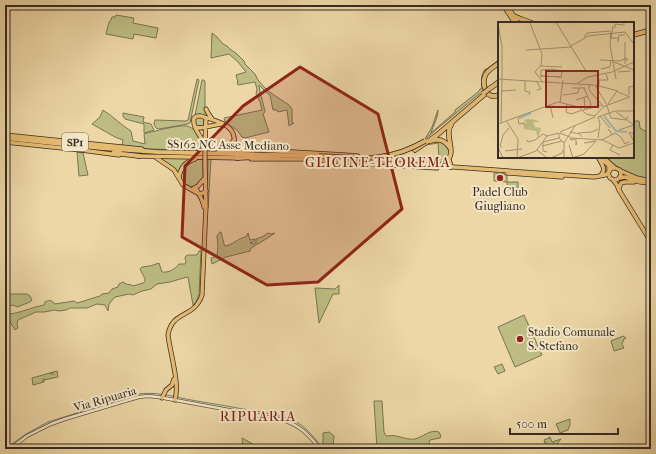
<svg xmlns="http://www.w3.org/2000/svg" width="656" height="454" font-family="'IM FELL French Canon',serif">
	<defs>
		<pattern id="cemetery-stones" width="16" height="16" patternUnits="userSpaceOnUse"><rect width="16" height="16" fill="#bdbd83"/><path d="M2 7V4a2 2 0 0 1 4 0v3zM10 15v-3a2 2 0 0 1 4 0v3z" fill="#9a9a6b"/></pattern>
		<pattern id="park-dots" width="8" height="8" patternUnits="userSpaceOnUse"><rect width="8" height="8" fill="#bdbd83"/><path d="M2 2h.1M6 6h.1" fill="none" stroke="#9a9a6b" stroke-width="1.8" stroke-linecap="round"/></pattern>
	</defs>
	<rect width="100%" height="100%" fill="#edd7a6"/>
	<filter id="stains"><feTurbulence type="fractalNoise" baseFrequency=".005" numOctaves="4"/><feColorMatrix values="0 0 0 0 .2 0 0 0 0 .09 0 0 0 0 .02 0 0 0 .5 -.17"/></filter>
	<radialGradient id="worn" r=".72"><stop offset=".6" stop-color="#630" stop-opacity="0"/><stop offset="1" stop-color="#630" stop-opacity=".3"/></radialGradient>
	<path fill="#bdbd83" stroke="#7a7454" d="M116,15l18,3 -1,5 25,5 -2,10 -22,-4 -1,5 -27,-5 3,-12 2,-2 1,-3h3z
		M212,33l5,4 6,7 4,2 3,3 7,5 7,7 1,3 10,10 3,6 7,8 6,5 18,12 3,4v14h2l-5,3 -2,-16 -9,2 -1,-2h-4l-3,-15 -4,-3 -7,-7 1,7 5,19v1l-2,2 6,18 -24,6 -3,-1 -5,-7 -12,-8 -1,-4 38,-8 -2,-8 -4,-8 1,-5 -2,-7 -17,3 -1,-3h1l-2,-7 10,-3 -8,-10 -9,-8 -18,4z
		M499,60v2l-13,11 -1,16 -60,50 7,-12 6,-17c0,8 -5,16 -7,23l24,-21v-2l23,-18 3,-4h1c-1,-7 -1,-13 3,-19h2z
		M197,79l2,1 -9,43 -2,1 -29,5 -3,-1 -2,-4 1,-4 31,1 2,-1z
		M202,80h2l1,2v34l-10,-1z
		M103,110c11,7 18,15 28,21l2,10 12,3 -1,-10c11,-3 33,-9 43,-8 7,1 15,12 16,18 1,2 0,4 0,6l-56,-1 -25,-3 1,-6 -8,-3 -23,-13 8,-7z
		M123,113l21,4 -1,5 8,2 3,6 -10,3v-9l-19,-5 -2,-3z
		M197,117l6,1 1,4v2l-3,3h-4l-3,-5z
		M633,121h6l1,7 2,1 1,1 2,1 6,-1v48c-17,2 -33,-10 -45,-21h27z
		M434,140l10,3c5,7 6,8 4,16l-10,5 1,-5 -1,-16 -12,2z
		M77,152l6,1 5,22 -9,1z
		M159,157l33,1 -5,3 -9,15z
		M203,159v20l-8,8c-7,1 -15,-3 -14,-11 0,-3 2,-7 3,-10l12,-6z
		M208,159h3l-3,49 -1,3z
		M494,173l13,1v8h11v8h-10l-1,-8 -13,-1z
		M220,232h1l3,12 1,2c8,-1 13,-8 21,-9l2,-4 2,7 5,-1v2l-5,2 3,1 3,-1v-4l6,-2 6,-4 3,1 4,-1 -9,6 -15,9 -1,3 -24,6 -14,7 -1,-6 6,-2 1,-10 -1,-10z
		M201,250l-2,45 -3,7 -3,3 -5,-28h-1l-17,5 -13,2 -6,5 -9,2 -9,4 -4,-1 -14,3 -6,7 -1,7 -3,-6 -8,-1 -10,4h-17l-4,2 -7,1 -4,-1 -11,2h-8l-18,8 -1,3 1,5 -3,2 -10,-17v-1l1,-2 -1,-2v-11l4,-3h18l3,2 2,4 -2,2 -13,5 -4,-2 -4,1 -2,2 1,5 1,1c12,-1 23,-7 35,-9l1,-3c5,-3 7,-1 10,2l19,-3 3,2 4,-1 12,-4 7,-2 2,-2 7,-1 3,-4 6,-2 1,-3 4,-2 3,2 5,1 2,1 10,-3 2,-2v-2l-5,-10 2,-2 8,-1 9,-3 3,9c7,1 13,-3 17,-8h6l1,-2 -1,-4 1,-2 2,-1h9l2,-4z
		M339,285v9h-6l-14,29 -4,-35 20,1z
		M524,315l18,40 -27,12 -17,-40z
		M623,336l3,2 -2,1 -2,5 2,4 -10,3 -3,-10z
		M502,364l3,7 -7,3 -4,-7z
		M374,401h8l2,31 2,4c3,0 6,-1 10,0 6,1 12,4 19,3 8,-2 15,-10 24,-7l2,4 -1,2 -10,2 -1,3 1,6h-53z
		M570,419v6l-2,5 -8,3 -4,-9z
		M329,432l5,4 -1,11 10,2h-21l1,-3v-13z
		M242,438l11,6 2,5h-12z"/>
	<path fill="url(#cemetery-stones)" stroke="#7a7454" d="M57,371l1,6 -14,3v2l-11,3 -1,-7z"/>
	<path fill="url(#park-dots)" stroke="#7a7454" d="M549,437h1l2,5 9,-3 -8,10h-6l-3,-9 5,-2z"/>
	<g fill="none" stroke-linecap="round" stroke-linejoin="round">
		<path stroke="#738078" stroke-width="1" d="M5,449l21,-15 22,-12 89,-28c19,-2 31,1 49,5 15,3 30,5 46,8 19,4 48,6 66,16 10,6 18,17 26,26
			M404,449l6,-1 6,1"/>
		<defs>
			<path id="minor" d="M10,449l17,-13 24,-12 14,-5 60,-18 14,-4 9,-1 10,1 17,3 108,20c18,6 26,15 37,29"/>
			<path id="major" d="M503,5l12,18
				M507,5l11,18
				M206,109l2,4 4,6
				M195,127l5,1 21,-4
				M5,135l137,14
				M5,142l76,8 38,5
				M205,143l1,-25
				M205,144c-4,-8 -13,-16 -11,-26l3,-2h4c11,4 31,7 33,21 1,6 -1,10 4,14
				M222,151l8,-5 3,-5
				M218,152l41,-2 87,5 12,1
				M137,156l102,2
				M155,157l15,10 4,3 9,15 16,9 4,-1 3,-2
				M598,157c3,6 9,12 3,18
				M600,157l9,9v5
				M603,157l12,11
				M366,158l10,4 35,2 183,13 11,-2 3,-2 4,-5h3l5,2 1,5 -3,4 -3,1 -5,-2 -2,-5
				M251,159h53l73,5
				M391,165l46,3
				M621,171l16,7 14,3
				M507,173l55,4
				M179,178c1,-10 6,-16 16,-19
				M620,178l5,-1 15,5 11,1
				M613,180l4,5 2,5 32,52
				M194,188l4,-2 7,-8
				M196,188c2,6 7,11 8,19
				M619,189l2,-6 4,-1h9
				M162,398l4,-8 6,-5 2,-6
				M175,400c5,-17 -5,-47 -7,-65 4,-25 26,-16 34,-40l4,-89 -1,-40"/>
			<path id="highway" d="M514,16l7,3 11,4
				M633,35l18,-5
				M499,63c-5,4 -12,7 -14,13 -3,7 0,18 7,20 3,0 5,0 7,-1
				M489,89l10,-7
				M5,138l97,10 56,4 161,4
				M430,141c9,-3 15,-1 20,7
				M415,150l22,-15 48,-41
				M114,152l8,2 18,2
				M237,158l42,-2
				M449,160l2,7
				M438,166c26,-10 3,-27 14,-43"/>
		</defs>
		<use href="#minor" stroke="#645744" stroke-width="4"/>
		<use href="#major" stroke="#362c24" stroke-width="5"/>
		<use href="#highway" stroke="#362c24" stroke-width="5.5"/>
		<use href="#minor" stroke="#f3e5c5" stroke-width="2.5"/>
		<use href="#major" stroke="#e6bc73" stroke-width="3.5"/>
		<use href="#highway" stroke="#e6bc73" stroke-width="4"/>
		<defs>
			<path id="major-bridge" d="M205,166v-22"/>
			<path id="highway-bridge" d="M484,93l5,-4
				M319,156c42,2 68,7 106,-15"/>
		</defs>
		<use href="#major-bridge" stroke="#362c24" stroke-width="5" stroke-linecap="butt"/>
		<use href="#highway-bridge" stroke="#362c24" stroke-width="5.5" stroke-linecap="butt"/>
		<use href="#major-bridge" stroke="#e6bc73" stroke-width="3.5"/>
		<use href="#highway-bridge" stroke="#e6bc73" stroke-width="4"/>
	</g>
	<path fill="#8f2418" fill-opacity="0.2" stroke="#8f2418" stroke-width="3" stroke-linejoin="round" d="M300,67l78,47 24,95 -84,73 -51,3 -85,-48 3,-71 58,-60z"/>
	<g fill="#8f2418" stroke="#f3e5c5" stroke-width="1.5">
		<circle cx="500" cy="178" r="4"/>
		<circle cx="520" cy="339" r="4"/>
	</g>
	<g text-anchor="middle" stroke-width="4" stroke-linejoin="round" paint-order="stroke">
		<rect fill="#f3e5c5" stroke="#6f6454" stroke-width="1" x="62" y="133" width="26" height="18" rx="3"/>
		<g font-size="11" font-weight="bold" fill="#362c24">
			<text x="75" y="146">SP1</text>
		</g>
		<g font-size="12" fill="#362c24" stroke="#f3e5c5">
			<text transform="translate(228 145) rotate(1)" y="4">SS162 NC Asse Mediano</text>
			<text transform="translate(105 399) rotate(-16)" y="4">Via Ripuaria</text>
		</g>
		<g font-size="12" fill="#362c24" stroke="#f3e5c5">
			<text x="500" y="196">Padel Club<tspan x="500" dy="14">Giugliano</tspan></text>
			<text x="528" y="336" text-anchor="start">Stadio Comunale<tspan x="528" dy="14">S. Stefano</tspan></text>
		</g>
		<g font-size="14" letter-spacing="1" fill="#7a1f14" stroke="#f3e5c5">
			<text x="378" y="167">GLICINE-TEOREMA</text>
			<text x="258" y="421">RIPUARIA</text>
		</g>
	</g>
	<g transform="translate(498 22)">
		<rect width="136" height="136" fill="#edd7a6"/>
		<path d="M30,97l8,1 3,2h-6l2,5 6,1 -3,11 -2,-8 -12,-2 -1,-5 4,-1 -3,-3z" fill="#bdbd83"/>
		<path fill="none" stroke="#9bb8b0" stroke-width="2" d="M106,94l12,15 11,1M21,96l12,-5"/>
		<path fill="none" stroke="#a49372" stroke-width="1" d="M58,0l30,49M32,1l12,31 -1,12M0,2l4,22v33M115,4l-2,12h8M117,6v-4l9,1v-3M113,9l-1,14 6,34M127,10l9,12M86,15l3,-4 23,-2M120,20l1,-7h6M73,24l17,-10 37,-4M28,28l45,-3M102,38l19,1 8,-3v3M116,40l20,8M127,42v-22M103,47l9,-2 1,-7M120,50l13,-1M43,54v-6l11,-1 10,2 -1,5M64,55l-22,-1 22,1M0,57l78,5 12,-7 24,-5 22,-10M27,59v10l5,1 -1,3M44,59l-7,-9 5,-6 22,1M79,62l17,1M91,63v5l15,17M97,63l23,6M97,63l12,20M101,64v-6h9l-2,-6M74,66h13M86,66l7,16 -1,3M39,68l4,-1 -4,-7M3,69l15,-1M120,70l12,5M65,73l15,-2 1,-5M131,73v-8l5,-1M86,75l1,12M78,78l12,-4M62,81l3,-23M69,82l-1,8 5,2 11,-4M110,82l9,-13M52,83l3,13M109,84l4,12 15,2 2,-4M85,88l19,-5M117,89l19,14M118,89h18M97,94l8,-9 26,-10M102,94l10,12M100,95l17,-6M20,96l1,6 6,-1M9,100l11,17 -1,19M3,101l1,-43M0,102l60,-22 21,5 7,7 9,2M121,108l15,-5M62,110l35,-15M72,110l10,2 2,3M113,110l-3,-3 5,6M61,111v5l5,5v15M62,111l12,5 30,2M80,111l14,-1 6,-3M72,116l1,2 5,-1v6l1,-3M100,116l2,-14 -2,-7M103,117l18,9 15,-5M29,118l1,2 7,-2 8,-6 4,2M104,118l13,-7 6,4 4,7 4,-2M136,120l-5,-10 5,2M66,121l11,-17M86,121l12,-2M71,123l4,13M115,123l-3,5 10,5M44,124l20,-5M0,125l5,11M4,126l-2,-2 3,-11 6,-7M39,128l10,8M7,129l17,-2M49,130l-4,-1v-9l16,-4M86,132l12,-13M19,136l19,-7 11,-15 12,-3M53,136l11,-5 1,-3M74,136l12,-4"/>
		<path fill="#8f2418" fill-opacity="0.15" stroke="#8f2418" stroke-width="2" d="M48,49h52v36h-52z"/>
		<rect width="136" height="136" fill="none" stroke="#362c24" stroke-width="2"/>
	</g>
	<rect width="656" height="454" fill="none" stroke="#edd7a6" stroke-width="20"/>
	<rect x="6" y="6" width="644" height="442" fill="none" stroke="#362c24" stroke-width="2"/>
	<rect x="10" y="10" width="636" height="434" fill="none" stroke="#362c24"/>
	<path d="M510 428v6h108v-6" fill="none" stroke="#362c24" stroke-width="2"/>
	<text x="516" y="428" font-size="12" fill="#362c24" stroke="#f3e5c5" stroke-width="3" paint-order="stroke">500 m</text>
	<rect width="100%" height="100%" filter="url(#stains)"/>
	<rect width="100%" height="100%" fill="url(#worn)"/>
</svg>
